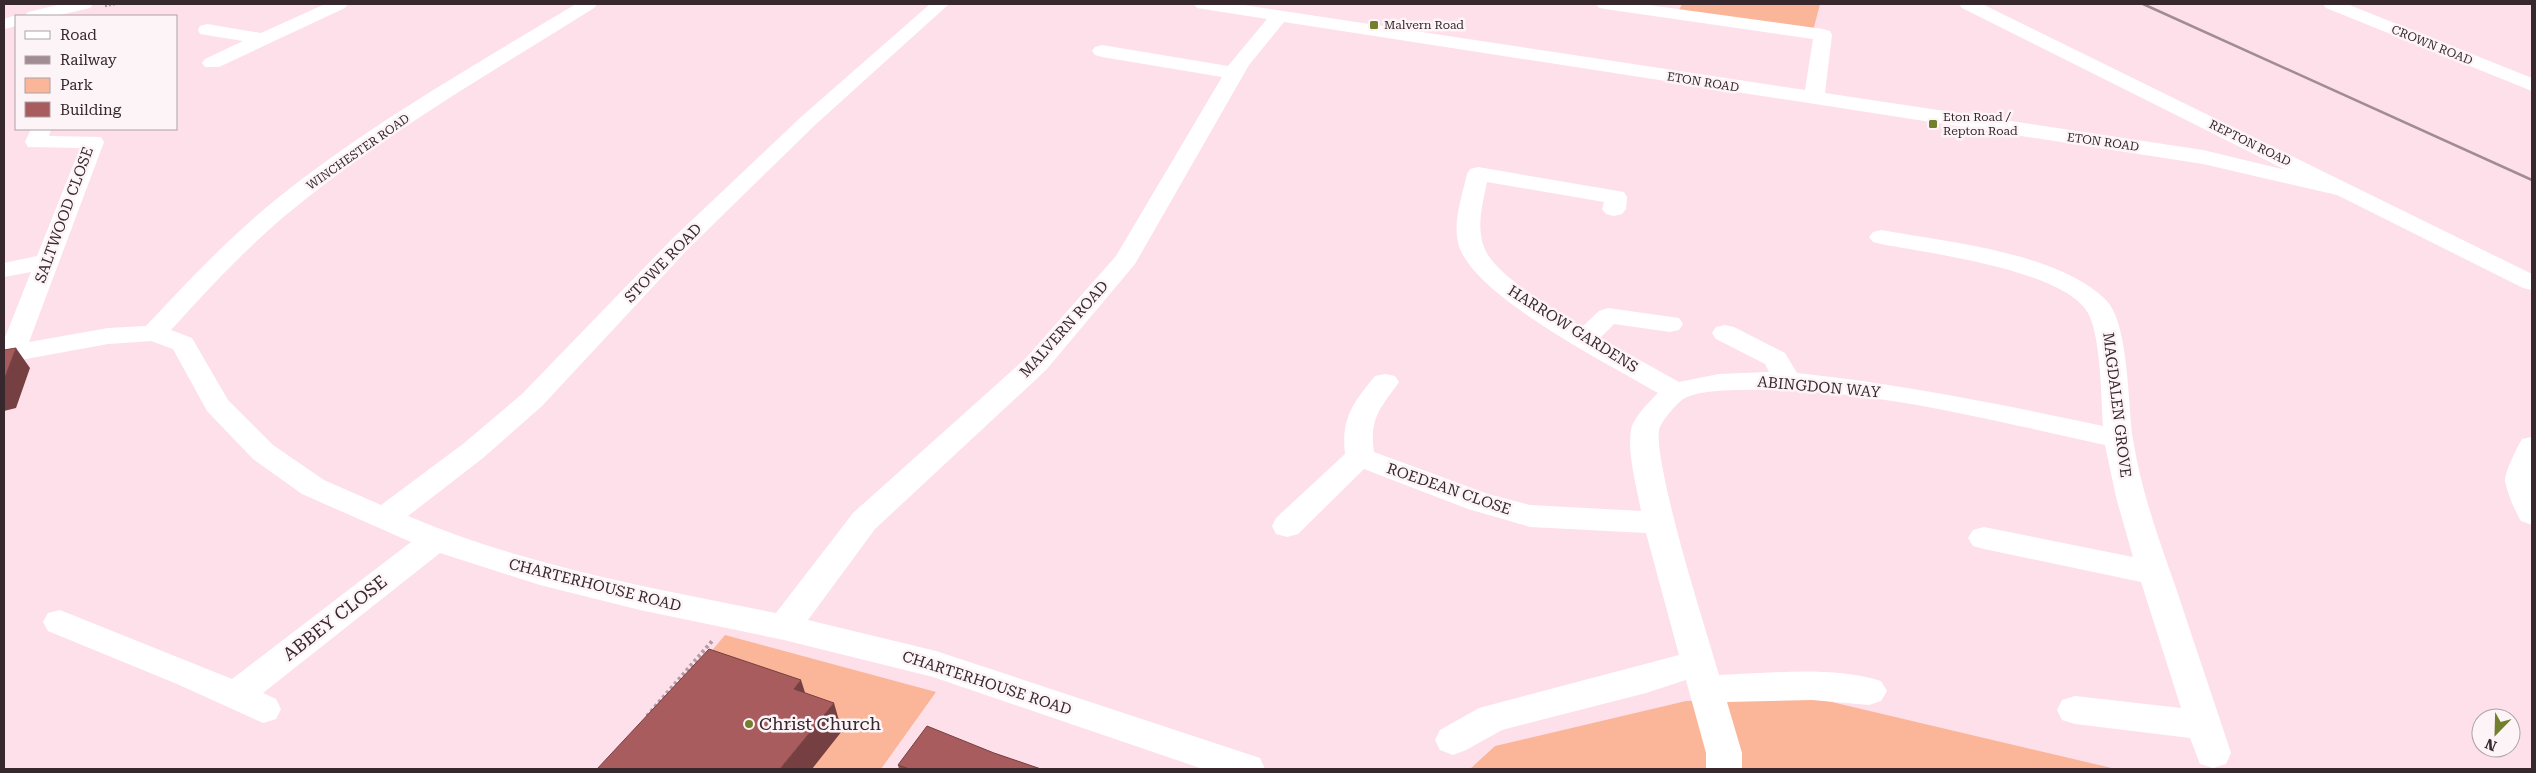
<svg xmlns="http://www.w3.org/2000/svg" width="2536" height="773" font-family="'Roboto Serif',serif">
	<rect width="100%" height="100%" fill="#fee0eb"/>
	<path fill="#fbb699" d="M1682,4h138l-7,27 -134,-21z
		M725,635l211,57 -55,77h-269z
		M1819,699l297,70h-646l25,-23 191,-45z"/>
	<g fill="none" stroke-linecap="round" stroke-linejoin="round">
		<path stroke="#b39ba3" stroke-width="2.5" stroke-dasharray="2 2" stroke-linecap="butt" d="M105,6l10,-2"/>
		<path stroke="#b39ba3" stroke-width="4" stroke-dasharray="3 3" stroke-linecap="butt" d="M647,716l66,-76"/>
		<path fill="#fff" fill-rule="evenodd" d="M62,4h31l-3,4 -34,8h-31l3,-4z
			M325,4h23l-3,4 -126,59h-14l-3,-4 3,-4 38,-18 -43,-7 -2,-4 2,-4 7,-2 54,9z
			M576,4h21l-3,4c-102,64 -208,125 -302,202 -44,36 -83,78 -121,120l21,8 36,62 45,45 51,35 57,25 82,-61 59,-50 150,-155 129,-122 129,-113h19l-134,121 -127,124 -146,157 -59,52 -75,58c117,50 244,72 368,97l77,-100 173,-155 90,-102 106,-179 -120,-20 -7,-2 -3,-4 3,-4 7,-2 126,21 39,-47 -64,-10 -6,-1 -3,-4h43l568,86 8,-51 -208,-30 -6,-1 -3,-4h45l182,25 7,2 2,4 -7,58 378,57 83,20 -324,-162 -3,-4h23l550,270v16l-9,-2 -186,-93 -134,-31 -919,-142 -35,43 -114,199 -89,106 -171,159 -67,91 128,31 324,107 5,11h-62l-270,-92 -149,-37 -144,-30 -100,-25 -100,-32 -177,140 13,6 5,10 -5,10 -13,4 -86,-39 -129,-53 -5,-9 5,-9 12,-3 172,69 179,-137 -109,-48 -49,-35 -46,-48 -34,-62 -22,-8 -43,3 -104,19v-23l27,-68 -27,5v-14l33,-7 43,-108 -52,-1 -3,-5 6,-13h20l-2,7 52,1 3,5 -75,200 79,-14 38,-2c41,-44 82,-87 128,-125 94,-76 199,-135 302,-197z
			M2323,4h24l185,74v13l-206,-83z
			M16,15l3,1h-3v10l-12,3v-10z
			M1478,167l146,25 3,5 -1,12 -4,5 -8,2 -8,-2 -4,-5 2,-7 -117,-20c-4,21 -11,44 -3,65 9,27 73,65 98,80l17,-16 9,-3 71,10 4,6 -4,6 -9,2 -56,-8 -14,14 79,44 40,-8 50,-2 -4,-8 -49,-25 -4,-6 4,-6 9,-2 9,2 51,26 12,20c104,11 203,31 306,53 -2,-29 -2,-89 -15,-113 -24,-43 -161,-60 -207,-69l-8,-2 -4,-5 4,-5 8,-2c66,12 176,22 225,70 23,23 22,106 27,139 8,52 26,101 43,149 18,55 37,110 55,165l-5,11 -13,4 -13,-4 -10,-26 -115,-14 -13,-4 -5,-10 5,-10 13,-4 106,12 -40,-126 -157,-33 -11,-3 -5,-8 5,-8 11,-3 149,30 -17,-60 -11,-52c-119,-26 -242,-59 -365,-55 -14,0 -42,1 -55,8 -7,3 -25,25 -26,32 -2,16 5,44 8,60 14,62 34,124 52,185 51,-2 114,-9 162,6l6,10 -6,10 -12,4 -57,-5 -85,2 15,51v16h-36v-16l-20,-73 -40,13 -144,37 -36,20 -13,5 -13,-5 -5,-10 5,-10 39,-22 200,-53 -33,-122 -116,-6 -62,-18 -104,-40 -66,65 -11,3 -11,-3 -4,-8 4,-8 69,-64c-4,-36 8,-51 30,-78l10,-2 10,2 4,6c-18,26 -30,35 -25,70l114,42 42,11 111,6c-4,-23 -14,-57 -10,-81 2,-12 18,-28 27,-37 -49,-29 -177,-93 -198,-144 -9,-23 2,-53 7,-75l3,-5z
			M2532,437v88l-11,-4c-6,-10 -14,-28 -16,-41 0,-8 12,-33 17,-41z"/>
		<path stroke="#a28c94" stroke-width="2.5" d="M2143,4l389,176"/>
	</g>
	<path fill="#914f51" d="M994,753l47,16h-142l-1,-4z"/>
	<path fill="#764042" d="M16,348l14,20 -14,40 -12,3v-31z
		M801,680l9,28 -16,-19z
		M834,703l8,28 -30,38h-32z"/>
	<path fill="#a95c5e" stroke="#764042" d="M16,348l-12,32v-30z
		M709,649l92,31 -7,9 40,14 -54,66h-183z
		M927,726l67,27 47,16h-132l-11,-4z"/>
	<g fill="#727f2c" stroke="#fcf4f7" stroke-width="2">
		<rect x="1369" y="20" width="10" height="10" rx="2.5"/>
		<rect x="1928" y="119" width="10" height="10" rx="2.5"/>
		<circle cx="749" cy="724" r="5"/>
	</g>
	<g text-anchor="middle" stroke-width="5" stroke-linejoin="round" paint-order="stroke">
		<g font-size="12" fill="#36282d" stroke="#fcf4f7" text-anchor="start">
			<text x="1384" y="29">Malvern Road</text>
			<text x="1943" y="121">Eton Road /<tspan x="1943" dy="14">Repton Road</tspan></text>
		</g>
		<g font-size="12" fill="#36282d" stroke="#fcf4f7">
			<text transform="translate(2432 45) rotate(22)" y="4">CROWN ROAD</text>
			<text transform="translate(1703 82) rotate(9)" y="4">ETON ROAD</text>
			<text transform="translate(2103 142) rotate(8)" y="4">ETON ROAD</text>
			<text transform="translate(2250 143) rotate(26)" y="4">REPTON ROAD</text>
			<text transform="translate(358 152) rotate(-35)" y="4">WINCHESTER ROAD</text>
		</g>
		<g font-size="15" fill="#36282d" stroke="#fcf4f7">
			<text transform="translate(64 215) rotate(-70)" y="5">SALTWOOD CLOSE</text>
			<text transform="translate(663 263) rotate(-46)" y="5">STOWE ROAD</text>
			<text transform="translate(1064 329) rotate(-48)" y="5">MALVERN ROAD</text>
			<text transform="translate(1573 329) rotate(32)" y="5">HARROW GARDENS</text>
			<text transform="translate(1819 387) rotate(5)" y="5">ABINGDON WAY</text>
			<text transform="translate(2117 405) rotate(83)" y="5">MAGDALEN GROVE</text>
			<text transform="translate(1449 489) rotate(19)" y="5">ROEDEAN CLOSE</text>
			<text transform="translate(595 585) rotate(14)" y="5">CHARTERHOUSE ROAD</text>
			<text transform="translate(987 683) rotate(18)" y="5">CHARTERHOUSE ROAD</text>
		</g>
		<g font-size="18" fill="#36282d" stroke="#fcf4f7">
			<text transform="translate(335 618) rotate(-38)" y="6">ABBEY CLOSE</text>
		</g>
		<g font-size="18" fill="#36282d" stroke="#fcf4f7" text-anchor="start">
			<text x="759" y="730">Christ Church</text>
		</g>
	</g>
	<rect width="2536" height="773" fill="none" stroke="#36282d" stroke-width="10"/>
	<rect x="15" y="15" width="162" height="115" fill="#fcf4f7" stroke="#ada2a6"/>
	<rect x="25" y="31" width="25" height="8" fill="#ffffff" stroke="#ada2a6"/>
	<text x="60" y="40" font-size="15" fill="#36282d">Road</text>
	<rect x="25" y="56" width="25" height="8" fill="#a28c94" stroke="#ada2a6"/>
	<text x="60" y="65" font-size="15" fill="#36282d">Railway</text>
	<rect x="25" y="78" width="25" height="15" fill="#fbb699" stroke="#ada2a6"/>
	<text x="60" y="90" font-size="15" fill="#36282d">Park</text>
	<rect x="25" y="102" width="25" height="15" fill="#a95c5e" stroke="#ada2a6"/>
	<text x="60" y="115" font-size="15" fill="#36282d">Building</text>
	<g transform="translate(2496 733) rotate(203)"><circle r="24" fill="#fcf4f7" stroke="#ada2a6"/>
	<path d="M0-4L9 19L0 12L-9 19Z" fill="#727f2c"/>
	<text y="-8" font-size="14" font-weight="bold" text-anchor="middle" fill="#36282d">N</text>
	</g>
</svg>
